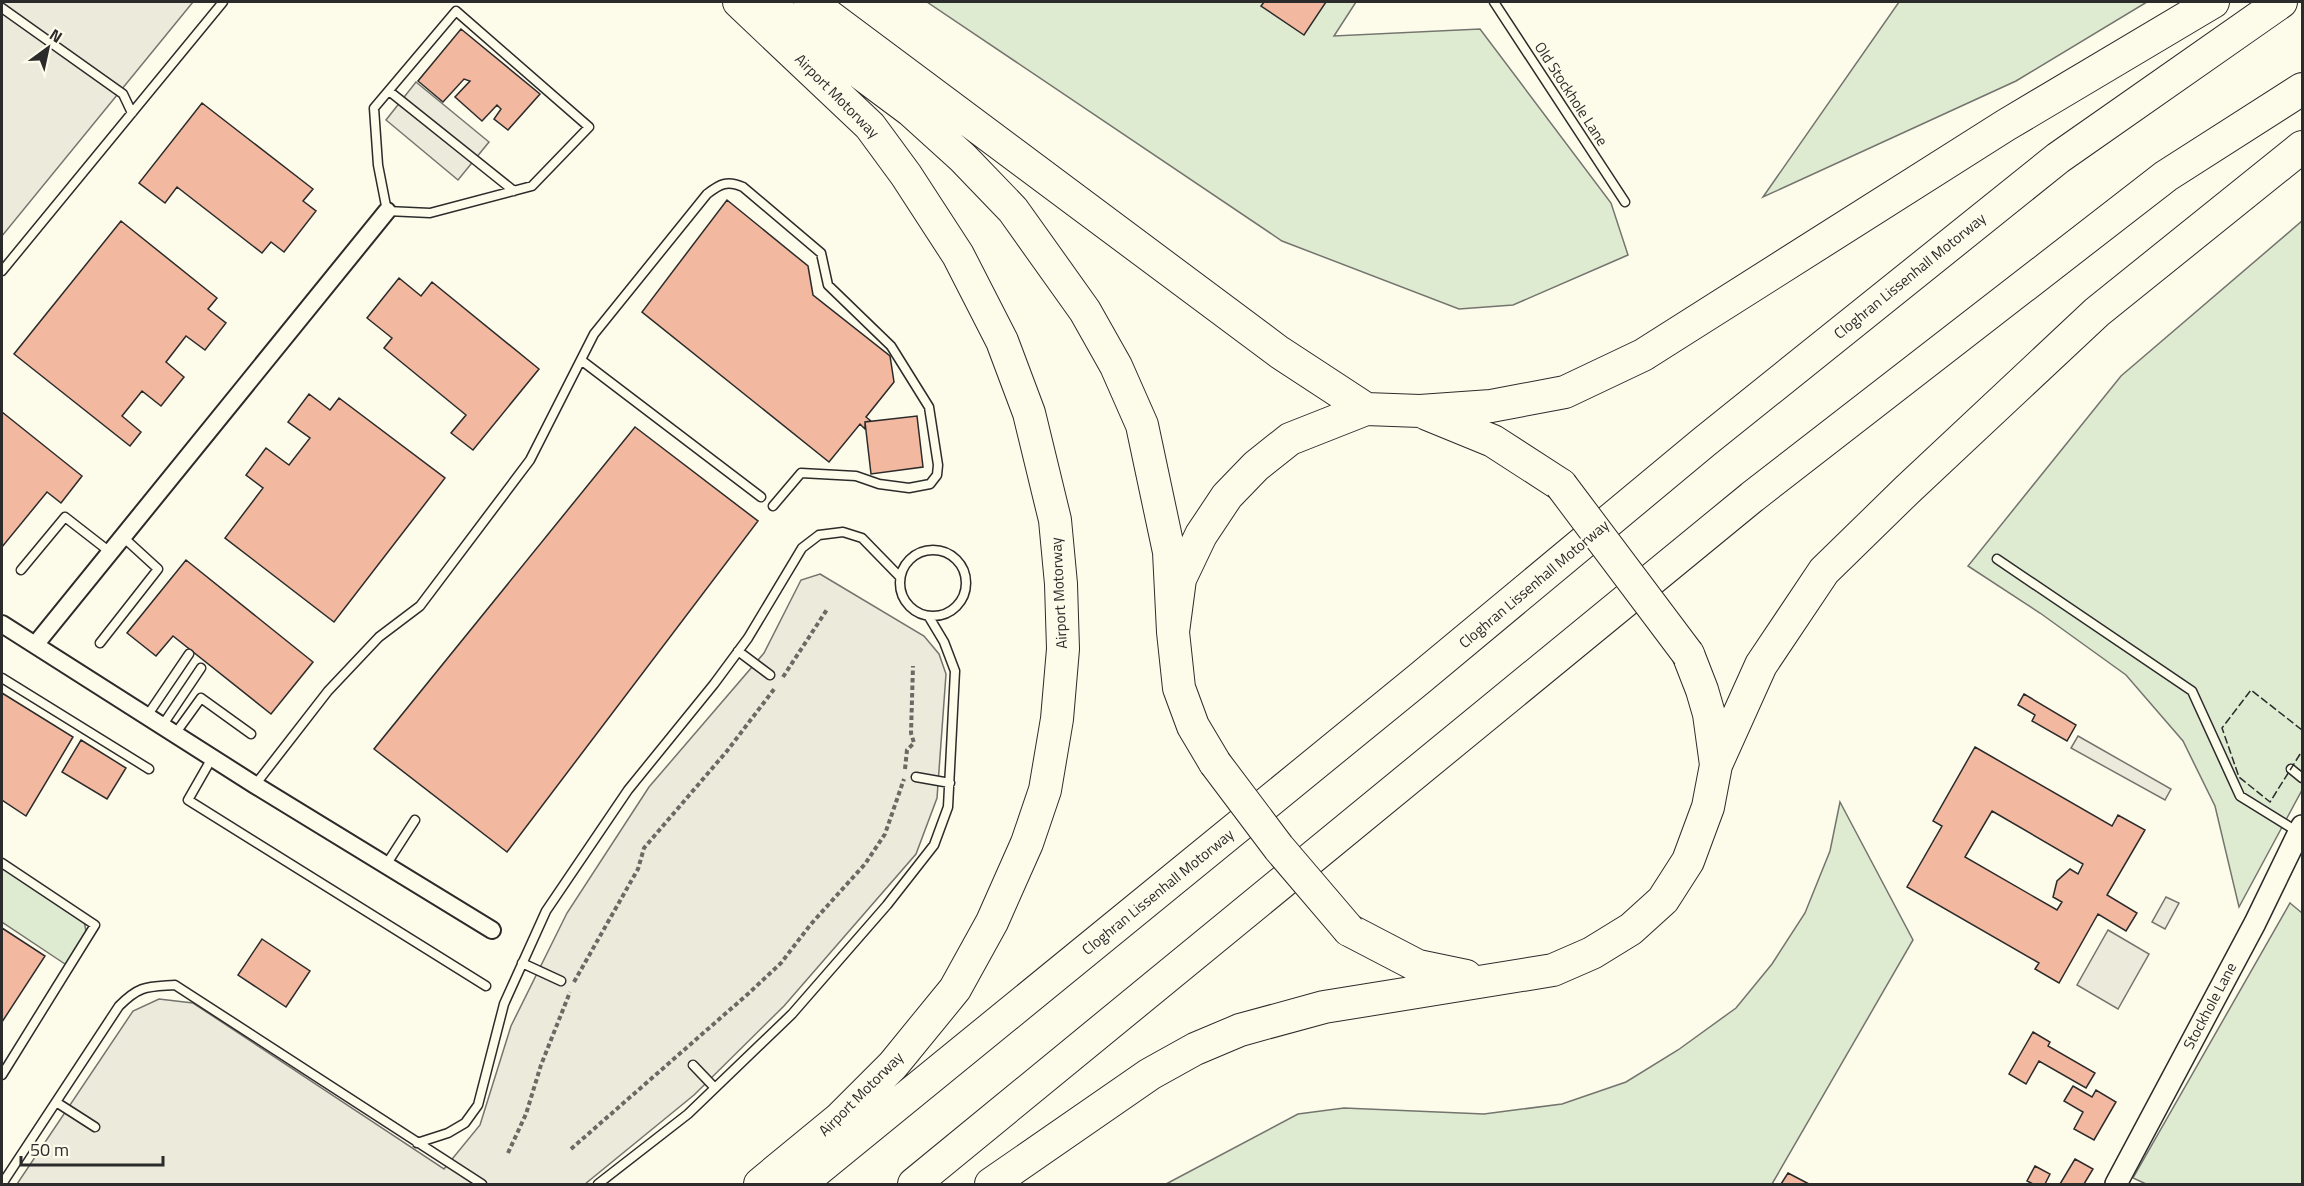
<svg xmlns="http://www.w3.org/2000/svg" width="2304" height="1186" font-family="'Titillium Web',sans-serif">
	<rect width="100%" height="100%" fill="#fdfbea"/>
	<path fill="#deebd1" stroke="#74746e" stroke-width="1.5" d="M927,2h429l-22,34 146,-7 131,174 17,52 -115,50 -54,4 -177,-68z
		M1899,2h248l-131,79 -253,116z
		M2302,221v569l-63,117 -24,-101 -32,-65 -57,-66 -86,-62 -72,-47 153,-190z
		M1840,802l73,138 -141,244h-606l132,-70 46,-6 140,6 78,-10 64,-22 52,-32 58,-42 36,-44 33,-51 25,-62z
		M2,865l82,56 2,10 -18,35 -66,-44z
		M2290,903l12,10v271h-156l-13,-6z"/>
	<path fill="#eceadb" stroke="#74746e" stroke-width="1.5" d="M2,2h191l-191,234z
		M416,82l73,60 -31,38 -72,-60z
		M820,574l104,62 15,18 7,20 -9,124 -21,56 -132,152 -90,89 -109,89h-568l116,-173 26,-12 34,4 251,166 36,-44 31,-99 56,-113 82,-126 115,-134 37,-73z
		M2078,736l93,53 -6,11 -94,-52z
		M2166,897l13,6 -14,26 -13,-7z
		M2108,930l41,24 -31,55 -41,-24z"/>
	<path fill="#f2b8a0" stroke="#2b2b2b" stroke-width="1.5" fill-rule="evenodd" d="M1264,2h62l-22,33 -43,-29z
		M461,29l79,65 -32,36 -14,-11 7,-10 -4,-4 -15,16 -27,-24 15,-16 -6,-2 -21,23 -25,-21z
		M202,103l111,86 -10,12 13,10 -32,41 -13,-10 -9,11 -85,-66 -12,16 -26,-20z
		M727,200l81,66 5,29 77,61 4,26 -28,35 5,4 -6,1v7l-5,-5 -31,38 -187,-150z
		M121,221l96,77 -9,11 18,14 -21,27 -19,-14 -20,26 18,15 -23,29 -19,-15 -20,25 19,16 -11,14 -116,-92z
		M399,278l22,18 11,-14 107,87 -66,81 -22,-17 15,-18 -82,-67 8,-10 -25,-20z
		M309,394l21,16 9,-12 106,80 -111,144 -109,-84 38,-50 -17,-13 20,-27 23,17 21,-27 -22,-16z
		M2,412l80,64 -21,27 -14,-11 -45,55z
		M917,416l6,51 -52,7 -6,-52z
		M635,427l123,94 -251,331 -133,-103z
		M186,560l127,102 -42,52 -98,-78 -17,20 -29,-23z
		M2,693l71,44 -47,79 -24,-16z
		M2024,694l52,31 -9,16 -35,-20 3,-6 -17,-10z
		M81,740l45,28 -19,31 -45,-27z
		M1975,747l137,79 6,-11 27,15 -38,65 30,18 -11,18 -28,-17 -39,69 -24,-14 4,-6 -132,-76 35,-61 -9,-5zM1992,811l91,53 -5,10 -8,-5 -13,12 -4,16 9,5 -5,8 -92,-53z
		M2,928l43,28 -43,66z
		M262,939l48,32 -24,36 -48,-32z
		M2033,1032l17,10 -2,4 47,27 -9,15 -47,-27 -13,23 -17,-10z
		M2073,1086l19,11 4,-7 20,12 -22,38 -20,-11 9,-17 -19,-11z
		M2075,1159l18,10 -9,15h-24z
		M2035,1166l15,8 -5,10h-12l-6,-3z
		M1788,1173l21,11h-28z"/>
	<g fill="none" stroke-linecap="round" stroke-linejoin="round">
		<defs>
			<path id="service" d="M1494,2l131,200
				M2,8l121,86 9,19
				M456,11l133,116 -57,59 -102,27 -43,-2 -9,-46 -4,-57z
				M389,91l125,100
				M2,271l221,-269
				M581,360l180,137
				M900 583a33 33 0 1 1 66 0a33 33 0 1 1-66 0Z
				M1997,559l195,132 48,105 58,36
				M21,570l44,-53 45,35
				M100,643l58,-74 -35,-32
				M738,651l32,24
				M2,678l147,91
				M147,716l42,-62
				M162,726l39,-58
				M175,734l26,-36 50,36
				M212,758l-24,42 298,186
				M2291,769l11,9
				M916,777l34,6
				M255,785l73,-94 51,-54 41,-31 110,-146 64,-126 113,-140c13,-10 20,-14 36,-7l78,66 7,32 63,61 38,61 9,58 -1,10 -7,9 -21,4 -30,-4 -23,-8 -55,-3 -28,33
				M2,863l93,62 -93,150
				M386,865l29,-45
				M522,963l39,18
				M693,1065l22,23
				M56,1102l39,25
				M417,1143l31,-10 17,-10 13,-18 26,-101 42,-93 82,-121 86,-106 34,-46 54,-90 17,-13 24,-3 19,6 38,39
				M2,1184l117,-178c21,-21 28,-19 56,-21l307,199
				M598,1184l90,-70 104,-100 95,-109 47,-60 14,-38 7,-136 -11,-29 -15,-25"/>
			<path id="minor" d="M2,624l253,161 237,145
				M35,645l352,-434"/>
			<path id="tertiary" d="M2116,1184l139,-261 47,-97"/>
			<path id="motorway" d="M739,2l131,124 36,49 52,80 44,86 27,72 26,107 6,64 2,65 -6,70 -12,71 -18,53 -35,79 -37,67 -62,76 -53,53 -80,66
				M765,2l145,108 53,48 50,52 72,101 31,55 26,59 27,127 4,80 6,56 14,38 22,37
				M810,2l469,350 87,57
				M1427,414l66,27 68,44
				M1173,632l7,-53 21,-44 26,-39 29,-30 34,-27 76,-30 54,2 71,-5 74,-14 78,-37 363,-230 207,-123
				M1688,654l14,36 7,24 7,51
				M1349,930l69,36 48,10
				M800,1184l619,-505 285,-237 354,-284 223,-156
				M914,1184l838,-687 414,-321 136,-87
				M991,1184l159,-110 45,-25 45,-19 84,-23 229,-37 39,-17 39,-24 32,-29 25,-39 20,-54 8,-42 45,-100 63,-94 83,-81 190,-178 205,-165"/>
		</defs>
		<use href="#service" stroke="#2b2b2b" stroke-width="11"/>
		<use href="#minor" stroke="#2b2b2b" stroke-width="20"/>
		<use href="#tertiary" stroke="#2b2b2b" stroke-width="24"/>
		<use href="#motorway" stroke="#2b2b2b" stroke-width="34"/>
		<path stroke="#6a6964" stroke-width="4" stroke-dasharray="4.5 3" stroke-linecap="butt" d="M783,677l45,-69
			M905,769l2,-19 7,-7 -3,-10 2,-67
			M574,982l64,-113 6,-21 83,-97 48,-63
			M571,1149l178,-156 32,-30 30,-39 54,-60 20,-30 19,-55
			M508,1153l18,-39 15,-49 29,-73"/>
		<use href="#service" stroke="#fdfbea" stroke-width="8"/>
		<use href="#minor" stroke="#fdfbea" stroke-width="16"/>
		<use href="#tertiary" stroke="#fdfbea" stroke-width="21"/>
		<use href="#motorway" stroke="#fdfbea" stroke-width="32"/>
		<defs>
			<path id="motorway-bridge" d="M1561,485l127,169
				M1215,763l64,85 70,82"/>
		</defs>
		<use href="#motorway-bridge" stroke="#2b2b2b" stroke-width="34" stroke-linecap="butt"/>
		<use href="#motorway-bridge" stroke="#fdfbea" stroke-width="32"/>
		<path stroke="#2b2b2b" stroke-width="1.5" stroke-dasharray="8 3" stroke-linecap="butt" d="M2302,730l-51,-40 -29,38 17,49 31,25 32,-51"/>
	</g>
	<g text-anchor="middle" stroke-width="4.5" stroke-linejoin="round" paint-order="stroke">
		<g font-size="15" fill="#2b2b2b" stroke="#fdfbea">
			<text transform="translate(1571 94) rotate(57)" y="5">Old Stockhole Lane</text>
			<text transform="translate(837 96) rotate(45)" y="5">Airport Motorway</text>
			<text transform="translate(1910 276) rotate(-39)" y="5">Cloghran Lissenhall Motorway</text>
			<text transform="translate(1534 584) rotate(-40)" y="5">Cloghran Lissenhall Motorway</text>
			<text transform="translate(1059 593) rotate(-93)" y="5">Airport Motorway</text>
			<text transform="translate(1158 892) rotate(-39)" y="5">Cloghran Lissenhall Motorway</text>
			<text transform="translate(2210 1006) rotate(-62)" y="5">Stockhole Lane</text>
			<text transform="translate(861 1094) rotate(-45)" y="5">Airport Motorway</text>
		</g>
	</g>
	<rect width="2304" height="1186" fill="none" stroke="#2b2b2b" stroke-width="6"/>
	<g transform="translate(48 48) rotate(33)" stroke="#fdfbea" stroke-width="4.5" paint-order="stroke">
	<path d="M0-4.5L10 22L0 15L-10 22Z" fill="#2b2b2b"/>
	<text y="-9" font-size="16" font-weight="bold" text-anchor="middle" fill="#2b2b2b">N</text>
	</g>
	<path d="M21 1156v9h142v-9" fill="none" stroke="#2b2b2b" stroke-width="3"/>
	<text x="30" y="1156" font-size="18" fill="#2b2b2b" stroke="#fdfbea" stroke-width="4.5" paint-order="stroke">50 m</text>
</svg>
